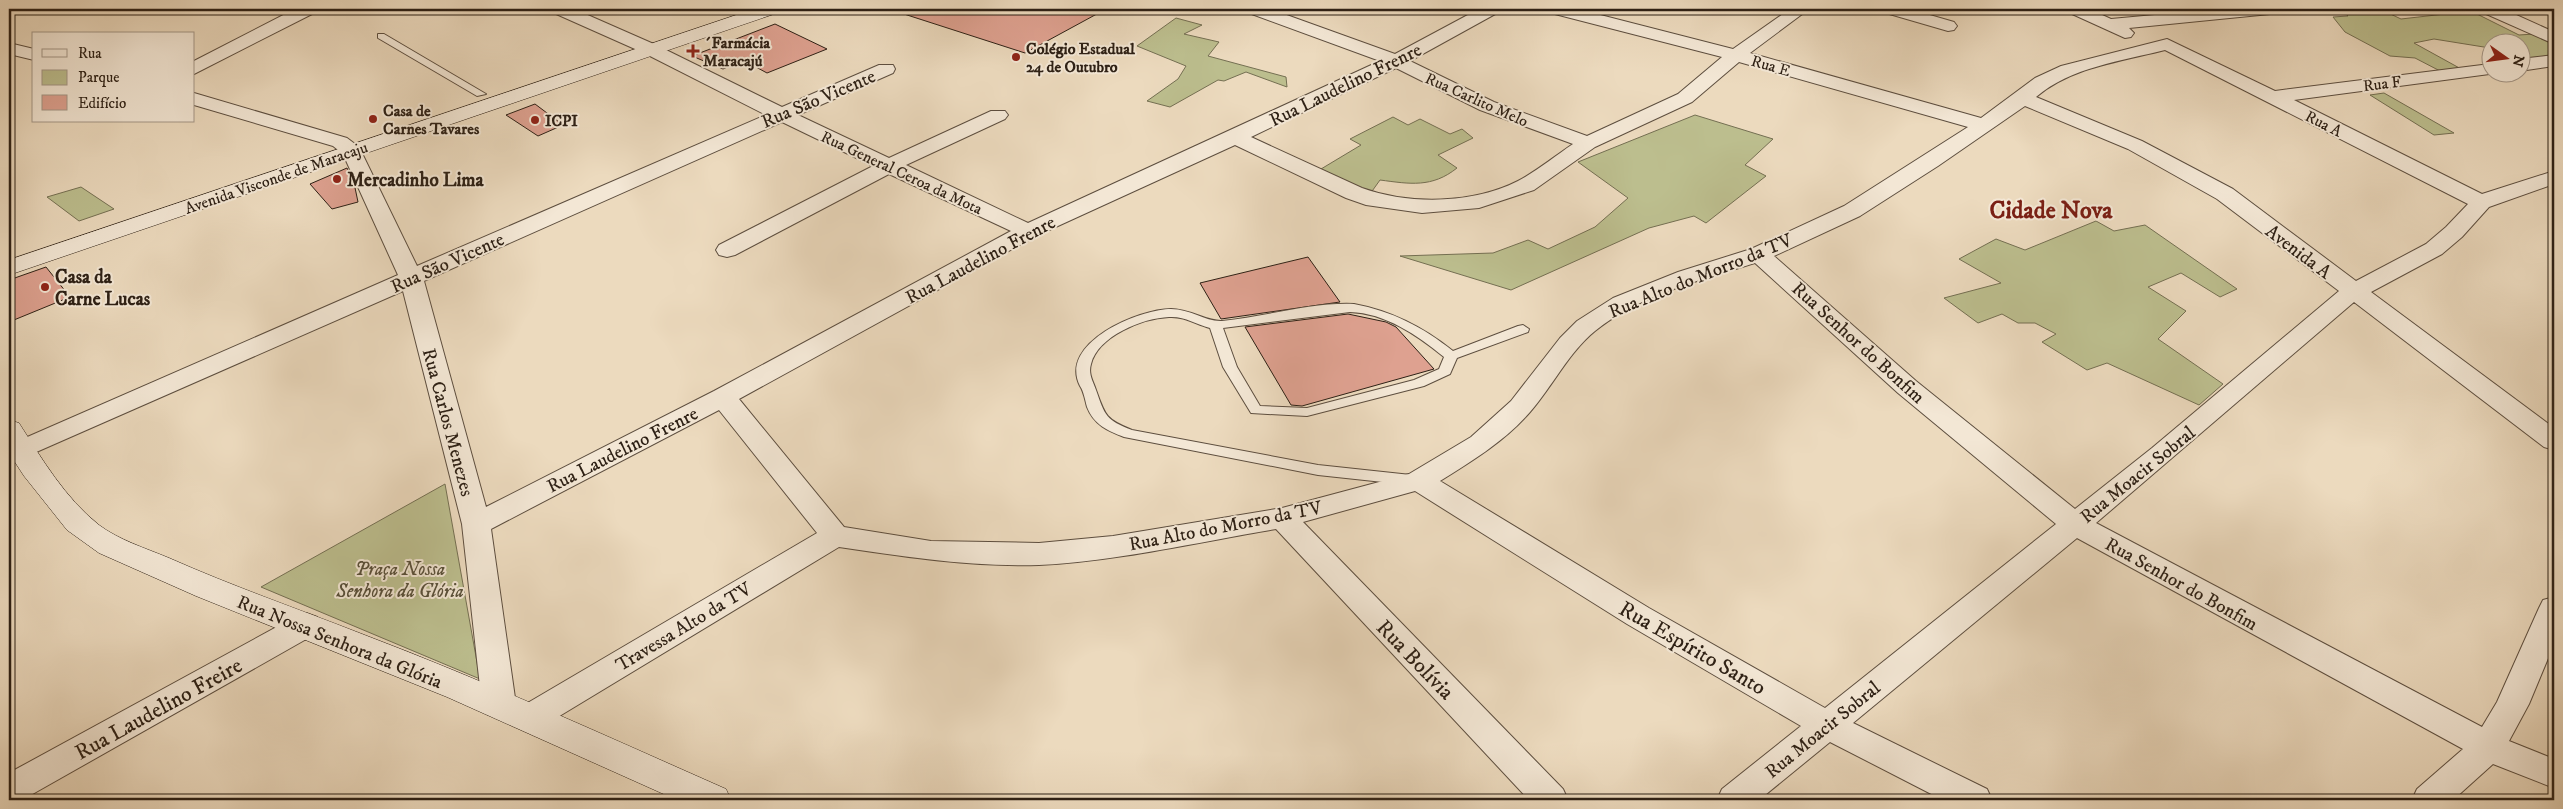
<svg xmlns="http://www.w3.org/2000/svg" width="2563" height="809" font-family="'IM FELL DW Pica',serif">
	<rect width="100%" height="100%" fill="#ecdabe"/>
	<filter id="stains"><feTurbulence type="fractalNoise" baseFrequency=".004" numOctaves="4"/><feColorMatrix values="0 0 0 0 .2 0 0 0 0 .09 0 0 0 0 .02 0 0 0 .5 -.17"/></filter>
	<radialGradient id="worn" r=".72"><stop offset=".6" stop-color="#630" stop-opacity="0"/><stop offset="1" stop-color="#630" stop-opacity=".3"/></radialGradient>
	<path fill="#bcbe8e" stroke="#746f52" d="M2340,9h40l21,10 70,-8 48,24 15,-1 20,9v15l-23,2 -10,-5 -1,-13h-30v6l-56,-9 -20,4 49,27 -21,2 -27,-14 -25,-2 -45,-24 -12,-15 15,-1z
		M1176,18l26,7 -18,9 35,8 -11,14 78,21 1,10 -41,-15 -22,9 -6,-1 -48,27 -23,-6 31,-22 8,-13 -49,-20z
		M2384,93l70,40 -20,2 -64,-40z
		M1695,115l78,24 -28,26 21,11 -60,47 -12,-7 -45,12 -138,62 -111,-34 93,-3 35,-13 20,9 47,-22 33,-29 -50,-36z
		M1393,117l15,8 12,-6 30,15 12,-5 11,9 -35,17 19,13c-25,20 -47,16 -77,12l-10,14 -49,-25 40,-24 -11,-6z
		M81,187l33,22 -35,12 -32,-24z
		M2096,221l18,10 31,-6 92,64 -17,8 -39,-24 -33,14 38,24 -28,28 65,45 -24,21 -92,-42 -20,7 -45,-28 14,-8 -21,-11h-17l-16,-9 -24,9 -34,-25 57,-15 -42,-24 37,-20 29,11z
		M445,484l35,195 -219,-92z"/>
	<path fill="#dea190" stroke="#2d2015" d="M905,9h201l-81,44 -121,-39z
		M775,24l52,25 -60,24 -24,-13 -20,9 -31,-13z
		M535,104l28,21 -25,11 -32,-21z
		M347,168l7,15 4,19 -26,7 -22,-25z
		M1308,257l32,45 -119,17 -21,-36z
		M46,267l24,30 -61,25v-42z
		M1348,314l38,8 10,5 38,42 -132,37 -11,-1 -46,-78z"/>
	<g fill="none" stroke-linecap="round" stroke-linejoin="round">
		<defs>
			<path id="lane" d="M378,34h6l102,60 -9,2 -99,-58z
				M1354,304c38,7 69,23 99,47l65,-25 5,-1 6,4 -1,3 -71,26 -7,16 -26,12 -117,30 -56,-3 -28,-46 -13,-39c-15,-4 -25,-12 -41,-11 -26,1 -71,19 -78,47 -3,10 2,17 5,26 9,26 10,30 36,40l186,35 93,10 7,5 -2,3 -5,2 -93,-10 -194,-38c-16,-6 -30,-12 -37,-30 -2,-7 -3,-15 -7,-21 -22,-43 59,-77 91,-77 20,0 35,13 51,12 42,-4 91,-19 132,-17zM1350,312c35,1 67,23 94,45l-5,12 -25,11 -107,28 -47,-2 -23,-39 -14,-39z"/>
			<path id="street" d="M295,9h22l-3,4 -120,61v-13z
				M552,9h22l82,36 126,62 97,-42h14l2,4 -2,4 -95,42 91,43 102,-47h14l3,4 -3,4 -99,46 122,58 352,-162 -131,-48 -2,-4h23l125,45 84,-45h20l-2,4 -87,48 84,41 93,34 91,-42 44,-37 -171,-44 -2,-4h28l156,40 57,-40h19l-59,44 231,65 54,-40 26,-12 106,-27 108,52 215,-27v8l7,1 -203,27 188,94 72,-23v13l-65,23 -27,30 -20,17 -71,38 183,136v22l-10,-3 -190,-145 -258,221 386,204 15,-25 42,-94 4,-8 11,-3v47l-25,60 -20,37 45,18v29l-61,-24 -40,36h-41l5,-11 46,-40 -386,-211 -224,185 134,66 5,11h-49l-113,-58 -71,58h-42l5,-11 79,-63 -174,-102 -212,-133 -112,31 260,267 5,11h-39l-253,-271c-78,13 -158,32 -237,36 -67,2 -134,-8 -200,-18l-296,179 -12,4 -12,-4 -5,-9 5,-9 298,-175 -98,-123 -228,119 25,176 -5,9 -12,4 -12,-4 -5,-9 -20,-181 -59,-233 -394,173v-19l389,-170 -55,-121 -10,-8 -139,-41v-12l153,45 12,9 58,119 349,-151 -122,-62 -90,-40zM2165,50l303,154 -22,23 -20,17 -70,37 -123,-92 -91,-48 -106,-44c35,-30 86,-36 129,-47zM1739,62l229,65 -124,79 -93,43 -73,23 -65,26 -36,23 -17,17 -49,63 -40,36 -62,37 -127,34 -169,28 -74,7 -108,-2 -87,-14 -105,-128 297,-163 199,-91 111,53 20,7 56,8 57,-5 55,-18 61,-43 97,-45zM1396,68l84,42 93,34c-18,12 -36,27 -55,37 -45,23 -109,24 -156,7l-111,-51zM2025,106l103,43 89,50 122,92 -187,157 -77,61 -159,-128 -142,-125 86,-40 78,-50zM782,122l91,44 -154,79 -3,5 3,5 8,2 8,-2 154,-81 122,57 -297,160 -228,116 -62,-226zM1755,263l143,130 158,131 -231,184 -176,-100 -209,-127c32,-20 65,-40 90,-69 22,-25 39,-60 65,-81 44,-36 106,-51 160,-68z
				M1883,9h26l45,13 3,4 -3,4 -6,1 -62,-18z
				M2067,9h22l22,10 109,-10h59l-3,4 -6,1 -141,14 5,5 -3,4 -6,1 -55,-25z
				M2481,9h22l51,23v12l-70,-31z
				M9,43l25,6v11l-25,-6z
				M2554,55v11l-34,5v-12z
				M306,613l11,4 5,8 -5,8 -295,167h-13v-27l286,-156z"/>
			<path id="secondary" d="M754,9h26l-3,4 -768,262v-15z
				M9,420l10,3c23,36 46,75 80,102 20,15 46,23 70,33 63,28 129,51 193,76 124,47 244,102 364,155l5,11h-54l-230,-103 -251,-101 -97,-43 -32,-23 -43,-54 -15,-23z"/>
		</defs>
		<use href="#lane" stroke="#5d4e3f" stroke-width="2"/>
		<use href="#street" stroke="#5d4e3f" stroke-width="2"/>
		<use href="#secondary" stroke="#2d2015" stroke-width="1"/>
		<use href="#lane" fill="#f3e7d5" fill-rule="evenodd"/>
		<use href="#street" fill="#f3e7d5" fill-rule="evenodd"/>
		<use href="#secondary" fill="#f3e7d5" fill-rule="evenodd"/>
	</g>
	<g fill="#8f2418" stroke="#f3e7d5" stroke-width="2">
		<path d="M690.5 43.5h5v5h5v5h-5v5h-5v-5h-5v-5h5z"/>
		<circle cx="1016" cy="57" r="5"/>
		<circle cx="373" cy="119" r="5"/>
		<circle cx="535" cy="120" r="5"/>
		<circle cx="337" cy="179" r="5"/>
		<circle cx="45" cy="287" r="5"/>
	</g>
	<g text-anchor="middle" stroke-width="4" stroke-linejoin="round" paint-order="stroke">
		<g font-size="16" font-weight="bold" fill="#2d2015" stroke="#f3e7d5" text-anchor="start">
			<text x="703" y="48">´Farmácia<tspan x="703" dy="18">Maracajú</tspan></text>
			<text x="1026" y="54">Colégio Estadual<tspan x="1026" dy="18">24 de Outubro</tspan></text>
			<text x="383" y="116">Casa de<tspan x="383" dy="18">Carnes Tavares</tspan></text>
			<text x="545" y="126">ICPI</text>
		</g>
		<g font-size="16" fill="#2d2015" stroke="#f3e7d5">
			<text transform="translate(1771 65) rotate(16)" y="6">Rua E</text>
			<text transform="translate(2382 83) rotate(-7)" y="6">Rua F</text>
			<text transform="translate(1477 99) rotate(24)" y="6">Rua Carlito Melo</text>
			<text transform="translate(2324 123) rotate(27)" y="6">Rua A</text>
			<text transform="translate(902 172) rotate(25)" y="6">Rua General Ceroa da Mota</text>
			<text transform="translate(276 177) rotate(-19)" y="6">Avenida Visconde de Maracaju</text>
		</g>
		<g font-size="19" fill="#2d2015" stroke="#f3e7d5">
			<text transform="translate(1345 84) rotate(-26)" y="7">Rua Laudelino Frenre</text>
			<text transform="translate(818 98) rotate(-23)" y="7">Rua São Vicente</text>
			<text transform="translate(2299 251) rotate(37)" y="7">Avenida A</text>
			<text transform="translate(980 259) rotate(-28)" y="7">Rua Laudelino Frenre</text>
			<text transform="translate(447 262) rotate(-24)" y="7">Rua São Vicente</text>
			<text transform="translate(1700 275) rotate(-22)" y="7">Rua Alto do Morro da TV</text>
			<text transform="translate(1859 342) rotate(42)" y="7">Rua Senhor do Bonfim</text>
			<text transform="translate(449 422) rotate(75)" y="7">Rua Carlos Menezes</text>
			<text transform="translate(622 449) rotate(-27)" y="7">Rua Laudelino Frenre</text>
			<text transform="translate(2137 474) rotate(-39)" y="7">Rua Moacir Sobral</text>
			<text transform="translate(1225 525) rotate(-11)" y="7">Rua Alto do Morro da TV</text>
			<text transform="translate(2182 583) rotate(29)" y="7">Rua Senhor do Bonfim</text>
			<text transform="translate(683 626) rotate(-31)" y="7">Travessa Alto da TV</text>
			<text transform="translate(340 641) rotate(22)" y="7">Rua Nossa Senhora da Glória</text>
			<text transform="translate(1822 729) rotate(-39)" y="7">Rua Moacir Sobral</text>
		</g>
		<g font-size="19" font-weight="bold" fill="#2d2015" stroke="#f3e7d5" text-anchor="start">
			<text x="347" y="186">Mercadinho Lima</text>
			<text x="55" y="283">Casa da<tspan x="55" dy="22">Carne Lucas</tspan></text>
		</g>
		<g font-size="19" font-style="italic" fill="#584f39" stroke="#f3e7d5">
			<text x="400" y="575">Praça Nossa<tspan x="400" dy="22">Senhora da Glória</tspan></text>
		</g>
		<g font-size="22" fill="#2d2015" stroke="#f3e7d5">
			<text transform="translate(1693 647) rotate(30)" y="8">Rua Espírito Santo</text>
			<text transform="translate(1416 659) rotate(46)" y="8">Rua Bolívia</text>
			<text transform="translate(158 708) rotate(-29)" y="8">Rua Laudelino Freire</text>
		</g>
		<g font-size="24" font-weight="bold" fill="#7a1f14" stroke="#f3e7d5">
			<text x="2051" y="218">Cidade Nova</text>
		</g>
	</g>
	<rect width="2563" height="809" fill="none" stroke="#ecdabe" stroke-width="30"/>
	<rect x="10" y="10" width="2543" height="789" fill="none" stroke="#2d2015" stroke-width="2.5"/>
	<rect x="15" y="15" width="2533" height="779" fill="none" stroke="#2d2015"/>
	<rect x="32" y="32" width="162" height="90" fill="#f3e7d5" stroke="#a49788"/>
	<rect x="42" y="49" width="25" height="8" fill="#f3e7d5" stroke="#a49788"/>
	<text x="78" y="58" font-size="15" fill="#2d2015">Rua</text>
	<rect x="42" y="70" width="25" height="15" fill="#bcbe8e" stroke="#a49788"/>
	<text x="78" y="82" font-size="15" fill="#2d2015">Parque</text>
	<rect x="42" y="95" width="25" height="15" fill="#dea190" stroke="#a49788"/>
	<text x="78" y="108" font-size="15" fill="#2d2015">Edifício</text>
	<g transform="translate(2506 58) rotate(104)"><circle r="24" fill="#f3e7d5" stroke="#a49788"/>
	<path d="M0-4L9 19L0 12L-9 19Z" fill="#8f2418"/>
	<text y="-8" font-size="14" font-weight="bold" text-anchor="middle" fill="#2d2015">N</text>
	</g>
	<rect width="100%" height="100%" filter="url(#stains)"/>
	<rect width="100%" height="100%" fill="url(#worn)"/>
</svg>
